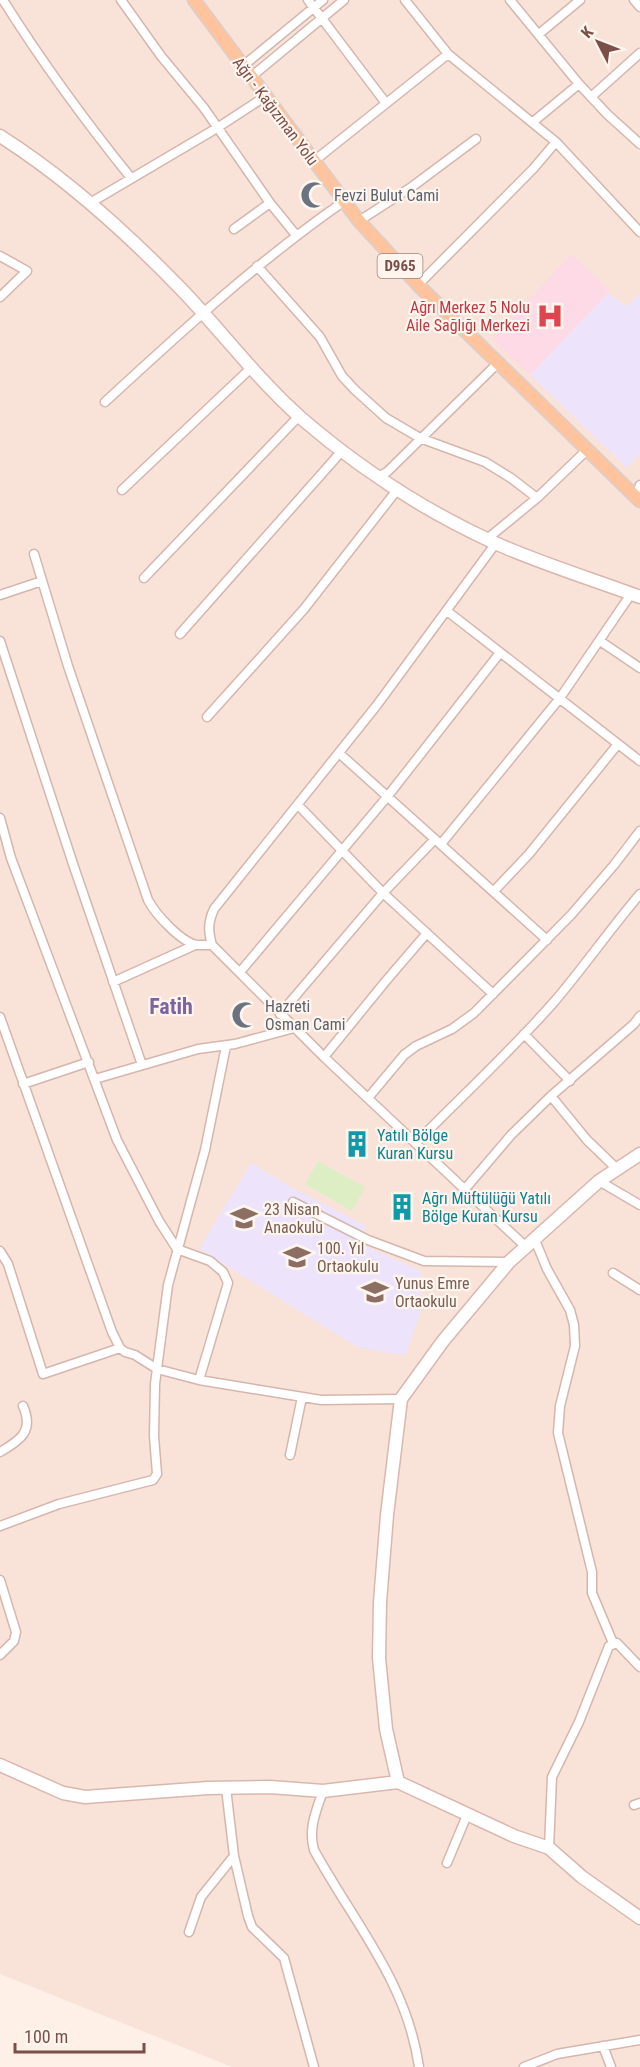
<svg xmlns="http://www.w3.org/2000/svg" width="640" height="2067" font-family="'Roboto Condensed',sans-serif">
	<rect width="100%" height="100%" fill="#fef0e7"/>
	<path fill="#f9e3d8" d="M0,0h640v2067h-408l-232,-93z"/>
	<path fill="#ede4fb" d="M608,293l19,13 13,-13v161l-13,14 -97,-93z
		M251,1163l38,23 77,40 -8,17 63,28 -1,43 -15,42 -48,-9 -158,-98z"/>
	<path fill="#fddae6" d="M572,254l38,37 -80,84 -38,-36z"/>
	<path fill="#deeec4" d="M318,1161l47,26 -13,24 -47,-27z"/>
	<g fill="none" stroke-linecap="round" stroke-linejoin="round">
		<defs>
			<path id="street" d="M3,0c39,62 82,121 128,178
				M121,0l40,56 43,52 66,95 26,32
				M308,0l77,102
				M405,0l43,54 108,88 84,90
				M510,0l69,84 28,30 33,30
				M634,0l6,7
				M539,34l41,-34
				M243,66l80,-66
				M251,77l93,-77
				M591,97l49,-44
				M533,122l46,-38
				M314,161l134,-107
				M90,203l127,-75 49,-32
				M359,221l54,-35 63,-47
				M234,229l36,-26
				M0,256l27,15 -27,26
				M257,266l63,71 22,39 13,14 31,28 34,20 65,24 26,16 26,20
				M418,285l115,-116 23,-27
				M105,402c77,-71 152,-140 238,-200
				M378,477l9,-5 111,-109
				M122,490l129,-122
				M636,498l4,-13
				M487,539l50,-41 50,-48
				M496,543l-119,162 -163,204c-6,13 -6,22 -2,36l112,112 202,190
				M34,554l34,112 80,234c8,15 33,42 49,45 5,0 10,0 15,0
				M144,578l155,-162
				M0,595l42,-14
				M447,611l193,150
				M180,634l161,-182
				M0,641l73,223 69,201
				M600,641l40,27
				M207,717l97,-108 93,-119
				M339,753l208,187
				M298,805l85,88 110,101
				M0,818l11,40 106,282 42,81 18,28 33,12 13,11 5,11 -29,97
				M441,844l119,-146 71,-104
				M494,891l35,-37 89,-110
				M240,972l147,-175 112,-143
				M113,982l82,-37
				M280,1014l103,-121 52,-54
				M0,1017l112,315 8,16 5,4 10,3 22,14 42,11 122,20 80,-1
				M524,1034l46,47
				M324,1057l61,-75 42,-49
				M95,1079l103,-30 37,-5 59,-16
				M23,1084l66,-22
				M551,1096l36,44 29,28
				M368,1098l36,-43 12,-9 36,-17 22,-16 97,-98 43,-50 26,-34
				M416,1143c46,-47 95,-92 138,-141 30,-35 56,-73 86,-108
				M599,1181l41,24
				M465,1189l46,-54 40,-39 83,-72 6,-8
				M293,1202l75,38 56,21 85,1
				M535,1240l12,29 23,41 4,15 1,21 -15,60 -2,27 34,139v21l21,50
				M0,1251l8,13 35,110 77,-26
				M613,1273l27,17
				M0,1452c21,-12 34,-21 23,-46
				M290,1455l12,-58
				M0,1526l59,-22 94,-24 4,-6 -3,-38 1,-52 13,-99 37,-135 21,-104
				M0,1580l16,52 -2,9 -14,14
				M226,1788l8,68 14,60 4,11 32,31 30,109
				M323,1791c-7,20 -15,38 -9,59 40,73 93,132 105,217
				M634,1805l6,-2
				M549,1848l3,-71 27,-55 30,-76 8,-3 23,24
				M447,1863l20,-48
				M189,1932l12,-35 33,-41
				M603,2046l8,21
				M524,2067l33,-13 83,-14"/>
			<path id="secondary" d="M0,136c68,43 128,98 183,155 40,42 75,89 118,127 58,50 124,93 194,125 47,21 97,36 145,54
				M0,1765l63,28 22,4 123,-9 62,-1 53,4 75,-9 116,54 35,12 33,29 58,41
				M398,1782l-12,-53 -7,-71 1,-56 7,-87 14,-116 42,-58 66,-79 90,-81 41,-27"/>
			<path id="primary" d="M194,0l165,221 59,64 222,216"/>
		</defs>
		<use href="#street" stroke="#d4b6ae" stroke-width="11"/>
		<use href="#secondary" stroke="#dab7ae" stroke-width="15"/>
		<use href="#primary" stroke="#dacecc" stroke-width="15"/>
		<use href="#street" stroke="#fff" stroke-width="8"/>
		<use href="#secondary" stroke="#fff" stroke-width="12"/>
		<use href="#primary" stroke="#ffc49d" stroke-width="12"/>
	</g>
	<defs>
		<symbol id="mosque-bare" viewBox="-9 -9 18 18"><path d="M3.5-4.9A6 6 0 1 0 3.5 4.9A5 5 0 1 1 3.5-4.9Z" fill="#6b7280" stroke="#fff5ef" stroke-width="2.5" paint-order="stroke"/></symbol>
		<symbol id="hospital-bare" viewBox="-9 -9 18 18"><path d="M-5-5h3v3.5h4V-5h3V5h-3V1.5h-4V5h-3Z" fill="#e0444e" stroke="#fff5ef" stroke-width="2.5" paint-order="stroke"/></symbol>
		<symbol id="building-bare" viewBox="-9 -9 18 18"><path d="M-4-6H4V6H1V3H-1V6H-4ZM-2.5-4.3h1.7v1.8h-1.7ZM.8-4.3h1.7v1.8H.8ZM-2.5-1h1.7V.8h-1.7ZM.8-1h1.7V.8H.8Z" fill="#0f9aa8" stroke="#fff5ef" stroke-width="2.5" paint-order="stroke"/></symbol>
		<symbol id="school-bare" viewBox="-9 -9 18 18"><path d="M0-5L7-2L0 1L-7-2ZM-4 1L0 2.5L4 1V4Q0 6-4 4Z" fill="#8d6e63" stroke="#fff5ef" stroke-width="2.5" paint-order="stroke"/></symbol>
	</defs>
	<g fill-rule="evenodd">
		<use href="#mosque-bare" x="295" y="176" width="38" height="38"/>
		<use href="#hospital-bare" x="531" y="297" width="38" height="38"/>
		<use href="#mosque-bare" x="226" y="996" width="38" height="38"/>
		<use href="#building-bare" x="338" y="1125" width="38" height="38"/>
		<use href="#building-bare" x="383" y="1188" width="38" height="38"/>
		<use href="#school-bare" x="225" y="1199" width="38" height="38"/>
		<use href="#school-bare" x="278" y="1238" width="38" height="38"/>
		<use href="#school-bare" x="356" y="1273" width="38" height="38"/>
	</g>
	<g text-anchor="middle" stroke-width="4.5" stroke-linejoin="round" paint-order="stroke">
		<rect fill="#fff5ef" stroke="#a3817a" stroke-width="1.5" x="377.5" y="254" width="45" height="24" rx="4.5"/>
		<g font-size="15" font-weight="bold" fill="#7b4f48">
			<text x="400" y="271">D965</text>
		</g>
		<g font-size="16" fill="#7b4f48" stroke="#fff5ef">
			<text transform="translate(276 111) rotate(53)" y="6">Ağrı - Kağızman Yolu</text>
		</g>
		<g font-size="16" fill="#5b616d" stroke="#fff5ef" text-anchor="start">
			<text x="334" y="201">Fevzi Bulut Cami</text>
			<text x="265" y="1012">Hazreti<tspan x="265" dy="18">Osman Cami</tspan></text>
		</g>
		<g font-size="16" fill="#be3a42" stroke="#fff5ef" text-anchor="end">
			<text x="530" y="313">Ağrı Merkez 5 Nolu<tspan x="530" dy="18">Aile Sağlığı Merkezi</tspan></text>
		</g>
		<g font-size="16" fill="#0d838f" stroke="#fff5ef" text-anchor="start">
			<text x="377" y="1141">Yatılı Bölge<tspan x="377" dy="18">Kuran Kursu</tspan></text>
			<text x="422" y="1204">Ağrı Müftülüğü Yatılı<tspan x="422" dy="18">Bölge Kuran Kursu</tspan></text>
		</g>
		<g font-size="16" fill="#785e54" stroke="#fff5ef" text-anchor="start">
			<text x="264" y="1215">23 Nisan<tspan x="264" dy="18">Anaokulu</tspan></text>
			<text x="317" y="1254">100. Yıl<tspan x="317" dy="18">Ortaokulu</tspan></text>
			<text x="395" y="1289">Yunus Emre<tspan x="395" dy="18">Ortaokulu</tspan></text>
		</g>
		<g font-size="22" font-weight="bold" fill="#7d649e" stroke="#fff5ef">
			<text x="171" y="1014">Fatih</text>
		</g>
	</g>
	<g transform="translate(598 42) rotate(312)" stroke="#fff5ef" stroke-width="4.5" paint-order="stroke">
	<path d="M0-4.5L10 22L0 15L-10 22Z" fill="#7b4f48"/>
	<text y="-9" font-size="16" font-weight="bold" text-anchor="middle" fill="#7b4f48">K</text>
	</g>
	<path d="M15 2043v9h129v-9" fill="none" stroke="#7b4f48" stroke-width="3"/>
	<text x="24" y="2043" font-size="18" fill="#7b4f48" stroke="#fff5ef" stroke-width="4.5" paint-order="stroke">100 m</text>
</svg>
